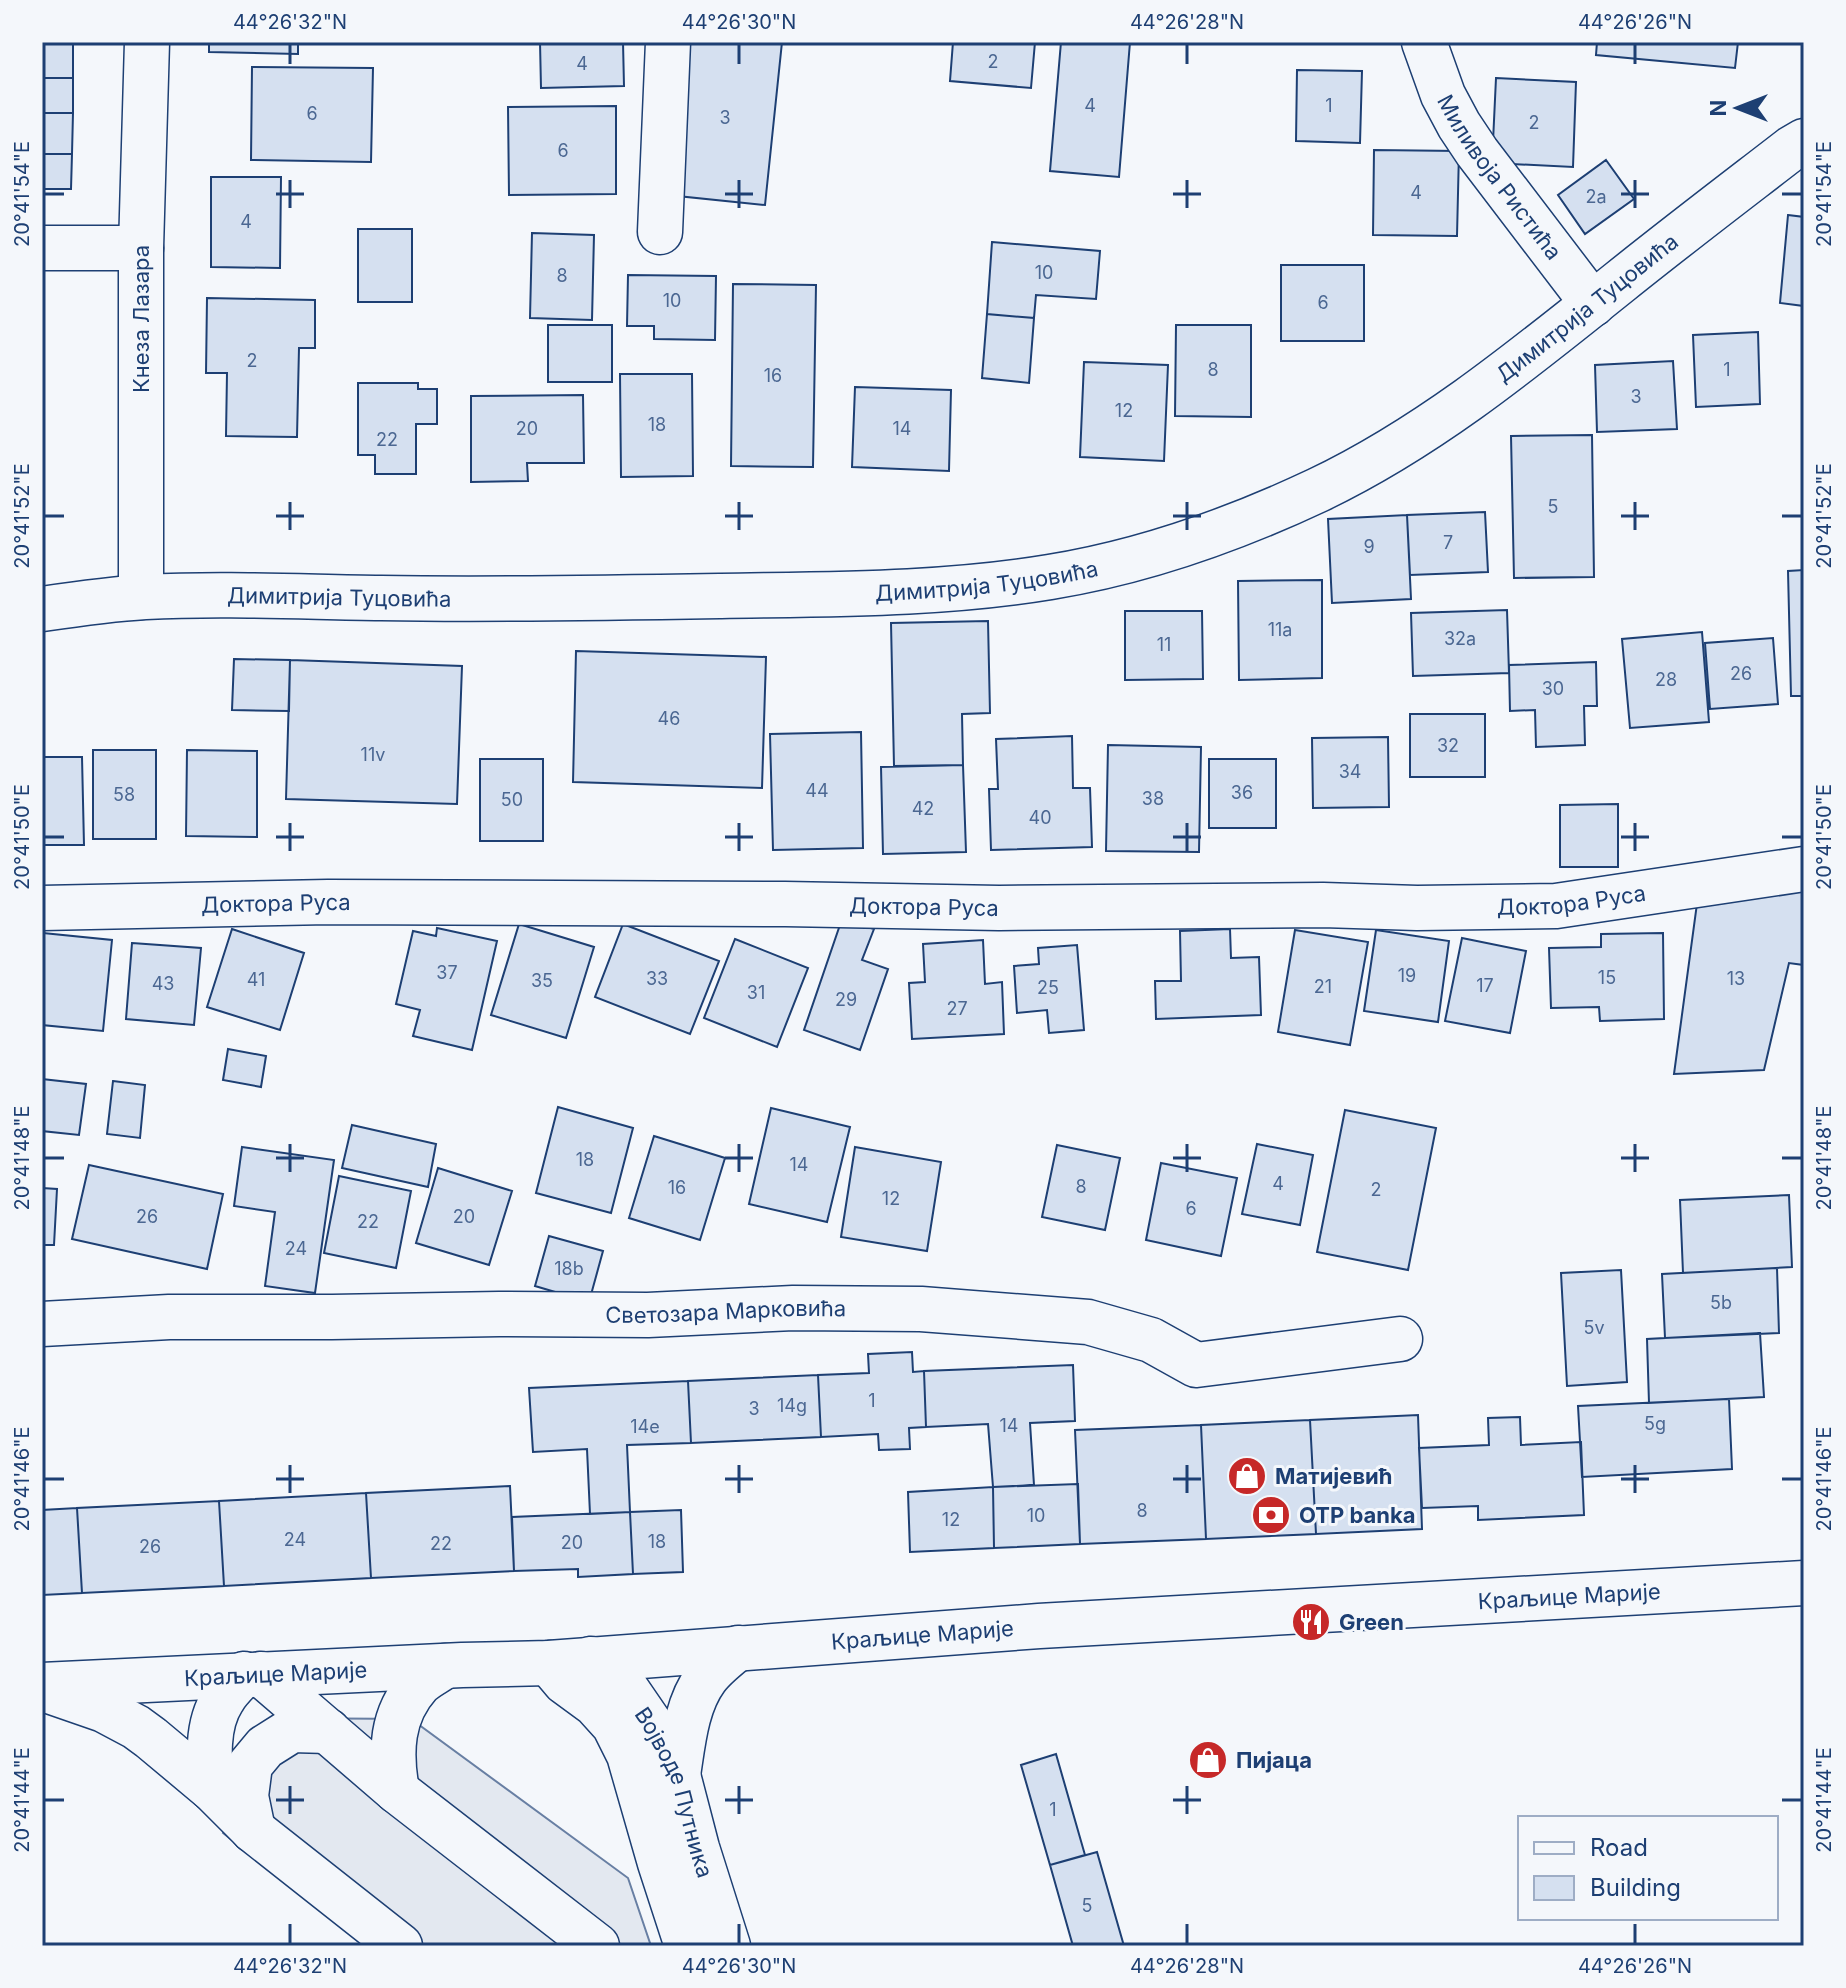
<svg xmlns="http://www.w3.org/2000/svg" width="1846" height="1988" font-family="Inter,sans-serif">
	<rect width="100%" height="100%" fill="#f4f7fb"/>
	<path fill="#e3e8f0" stroke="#687fa3" stroke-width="2" d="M273,1718l138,1 217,159 23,68h-286l-142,-113z"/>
	<path fill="#d5e0f0" stroke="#1d3f73" stroke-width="2" d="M209,42h89v12l-89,-2z
		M540,42h83l1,44 -83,2z
		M684,42h98l-17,163 -97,-10z
		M953,42h82l-4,46 -81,-7z
		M1061,42h69l-11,135 -69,-6z
		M1597,42h141l-3,26 -139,-13z
		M42,43l31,1v34h-31z
		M252,67l121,1 -2,94 -120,-2z
		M1297,70l65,1 -2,72 -64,-2z
		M42,78h31v35h-31z
		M1496,78l80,4 -3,85 -81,-4z
		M616,106v88l-107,1 -1,-88z
		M42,113h31l-1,41h-30z
		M1374,150l85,1 -2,85 -84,-1z
		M42,154h30l-1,35h-29z
		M1606,160l28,39 -49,35 -27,-39z
		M211,177h70l-1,91 -69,-1z
		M1788,215l16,2v89l-24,-3z
		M358,229h54v73h-54z
		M532,233l62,2 -2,85 -62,-2z
		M992,242l108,9 -4,48 -60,-4 -2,23 -47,-4z
		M1281,265h83v76h-83z
		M628,275l88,1 -1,64 -61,-1v-13h-27z
		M733,284l83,1 -3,182 -82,-1z
		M207,298l108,2v48h-16l-2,89 -71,-1 1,-63h-21z
		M987,314l47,4 -5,65 -47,-5z
		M548,325h64v57h-64z
		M1176,325h75v92l-76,-1z
		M1758,332l2,72 -64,3 -3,-72z
		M1673,361l4,68 -80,3 -2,-67z
		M1084,362l84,3 -4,96 -84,-4z
		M620,374h72l1,102 -72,1z
		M358,383h60v6h19v35h-21v50h-41v-19h-17z
		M855,387l96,3 -2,81 -97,-4z
		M583,395l1,68h-57l1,18 -57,1v-86z
		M1592,435l2,142 -80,1 -3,-142z
		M1485,512l3,60 -78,3 -3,-60z
		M1407,515l4,84 -79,4 -4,-84z
		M1804,570v126h-13l-3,-125z
		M1322,580v98l-83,2 -1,-99z
		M1507,610l2,63 -96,3 -2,-63z
		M1125,611h77l1,68 -78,1z
		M988,621l2,92 -28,1 1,51 -69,1 -3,-143z
		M1702,632l7,90 -79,6 -8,-89z
		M1773,638l5,66 -68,5 -5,-66z
		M576,651l190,6 -4,131 -189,-6z
		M234,659l56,1 -1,51 -57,-1z
		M290,660l172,6 -5,138 -171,-5z
		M1596,662l1,44h-13l1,39 -49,2 -1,-37 -25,1 -1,-46z
		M1410,714h75v63h-75z
		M861,732l2,116 -90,2 -3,-116z
		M1072,736l1,52h17l2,59 -101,3 -2,-61h9l-2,-50z
		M1388,737l1,70 -76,1 -1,-70z
		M1108,745l93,2 -2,105 -93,-1z
		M93,750h63v89h-63z
		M187,750l70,1v86l-71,-1z
		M42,757h40l2,88h-42z
		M480,759h63v82h-63z
		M1209,759h67v69h-67z
		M963,765l3,87 -83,2 -2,-87z
		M1618,804v63h-58v-62z
		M1804,879v86l-15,-2 -25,107 -90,4 24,-178z
		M842,919l32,10 -12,31 26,9 -28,81 -56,-20z
		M519,924l75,23 -28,91 -75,-23z
		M623,924l96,37 -29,73 -95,-37z
		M437,928l60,13 -25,109 -59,-14 7,-26 -24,-6 17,-73 23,5z
		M232,929l72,24 -24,77 -73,-23z
		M1230,929l1,29 28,-1 2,58 -105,4 -1,-38h26l-1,-50z
		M1295,930l73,12 -18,103 -72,-13z
		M1376,930l73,11 -11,81 -74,-11z
		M43,933l69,7 -9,91 -61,-6z
		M1663,933l1,86 -64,2 -1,-14 -48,1 -2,-60 52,-1v-13z
		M1462,938l64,13 -16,82 -65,-12z
		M735,939l73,29 -31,79 -73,-29z
		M983,940l2,44 17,-2 2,52 -92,5 -3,-56 16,-1 -2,-38z
		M132,943l69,5 -7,77 -68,-6z
		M1077,945l7,85 -35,3 -2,-23 -30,3 -3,-47 25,-2 -1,-16z
		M228,1049l38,7 -5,31 -38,-7z
		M42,1079l44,5 -7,51 -37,-4z
		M113,1081l32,4 -5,53 -33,-4z
		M558,1107l75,21 -22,85 -75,-20z
		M771,1108l79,19 -23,95 -78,-18z
		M1345,1110l91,18 -28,142 -91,-18z
		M352,1125l84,19 -8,43 -86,-19z
		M654,1136l71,22 -25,82 -71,-22z
		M1257,1144l56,11 -13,70 -58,-11z
		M1057,1145l63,13 -15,72 -63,-13z
		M242,1147l92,13 -19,133 -50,-7 10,-74 -41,-6z
		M855,1147l86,15 -14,89 -86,-14z
		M1161,1163l76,15 -16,78 -75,-16z
		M89,1165l134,29 -16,75 -135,-30z
		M438,1168l74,23 -23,74 -73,-22z
		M339,1176l72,15 -15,77 -72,-15z
		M42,1188l15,1 -3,56h-12z
		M1789,1195l3,72 -109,6 -3,-73z
		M549,1236l54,15 -14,51 -54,-16z
		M1777,1268l2,65 -114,5 -3,-64z
		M1621,1270l6,112 -60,4 -6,-113z
		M1760,1333l4,64 -115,6 -2,-64z
		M912,1352l1,20 11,-1 2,56 -17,1 1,21 -31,1 -1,-16 -57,3 -3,-62 51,-2 -1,-19z
		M1073,1365l2,56 -45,2 4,62 -41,2 -5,-63 -62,3 -2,-56z
		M818,1375l3,62 -130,6 -3,-62z
		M688,1381l3,62 -64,2 3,67 -40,2 -3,-65 -54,3 -4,-64z
		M1729,1399l3,70 -150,8 -4,-71z
		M1418,1415l4,114 -106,5 -6,-114z
		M1520,1417l1,28 60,-3 3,73 -106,5v-14l-56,2 -3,-60 70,-3 -1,-27z
		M1310,1420l6,114 -110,5 -5,-114z
		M1201,1425l5,114 -126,5 -5,-114z
		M1078,1484l2,60 -86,4 -1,-61z
		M510,1486l4,85 -143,7 -5,-85z
		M993,1487l1,61 -84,4 -2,-60z
		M366,1493l5,85 -147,8 -5,-85z
		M219,1501l5,85 -142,7 -5,-85z
		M77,1508l5,85 -40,2v-85z
		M681,1510l2,62 -50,2 -3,-62z
		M630,1512l3,62 -55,3v-8l-64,2 -2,-54z
		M1056,1754l29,101 -35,10 -29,-100z
		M1097,1852l27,94h-51l-23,-81z"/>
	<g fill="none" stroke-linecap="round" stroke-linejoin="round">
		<defs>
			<g id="minor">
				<path id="s1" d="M1424,42l19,53 16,30 18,27 116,152"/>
				<path d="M660,232l8,-190"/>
				<path d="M42,248h99"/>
				<path id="s2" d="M141,597v-349l6,-206"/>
				<path id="s3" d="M42,609c34,-5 69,-10 103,-12 78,-4 158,0 236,1 113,2 226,0 340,-2 109,-2 220,-1 329,-19 93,-15 183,-47 268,-87 111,-53 207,-132 303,-209 56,-45 114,-89 171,-133l12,-7"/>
				<path id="s4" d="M42,908l286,-6 457,2 214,4 324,-3 94,3 139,-2 248,-37"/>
				<path id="s5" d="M42,1324l127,-7h163l167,-3 149,1 145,-7 128,1 167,13 63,18 45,25 204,-26"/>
				<path id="s6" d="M591,1659l34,28 24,35 29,53 19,73 31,98"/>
				<path d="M549,1663l16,19 30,22 19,21 15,30 31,108 27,83"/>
				<path d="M261,1674l136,117 200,155"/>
				<path id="s7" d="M42,1685l420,-20 87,-2 490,-37 765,-43"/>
				<path d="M52,1692l52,18 32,17 15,11 61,51 41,41 147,116"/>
				<path d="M678,1775c5,-32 8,-70 28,-97 8,-11 21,-21 32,-30"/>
				<path d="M212,1789c-3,-29 -6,-64 11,-90 5,-9 14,-17 21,-25"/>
				<path d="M397,1791c-7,-39 -6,-76 22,-107 7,-7 18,-12 26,-18"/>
				<path d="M253,1830l-7,-34 4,-31 15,-18 27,-17 36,1"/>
			</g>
		</defs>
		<use href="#minor" stroke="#1d3f73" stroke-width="47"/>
		<use href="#minor" stroke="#f4f7fb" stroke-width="44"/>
	</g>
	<path fill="none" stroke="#1d3f73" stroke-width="3" d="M290,44v20M739,44v20M1187,44v20M1635,44v20M290,180v28M739,180v28M1187,180v28M1635,180v28M44,194h20M276,194h28M725,194h28M1173,194h28M1621,194h28M1782,194h20M290,502v28M739,502v28M1187,502v28M1635,502v28M44,516h20M276,516h28M725,516h28M1173,516h28M1621,516h28M1782,516h20M290,823v28M739,823v28M1187,823v28M1635,823v28M44,837h20M276,837h28M725,837h28M1173,837h28M1621,837h28M1782,837h20M290,1144v28M739,1144v28M1187,1144v28M1635,1144v28M44,1158h20M276,1158h28M725,1158h28M1173,1158h28M1621,1158h28M1782,1158h20M290,1465v28M739,1465v28M1187,1465v28M1635,1465v28M44,1479h20M276,1479h28M725,1479h28M1173,1479h28M1621,1479h28M1782,1479h20M290,1786v28M739,1786v28M1187,1786v28M44,1800h20M276,1800h28M725,1800h28M1173,1800h28M1782,1800h20M290,1924v20M739,1924v20M1187,1924v20M1635,1924v20"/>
	<defs>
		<symbol id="shop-disc" viewBox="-11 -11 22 22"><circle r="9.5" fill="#c62828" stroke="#f4f7fb"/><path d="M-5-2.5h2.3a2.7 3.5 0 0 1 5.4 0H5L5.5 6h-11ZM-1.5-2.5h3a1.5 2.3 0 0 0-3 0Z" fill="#fff"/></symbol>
		<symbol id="bank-disc" viewBox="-11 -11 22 22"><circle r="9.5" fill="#c62828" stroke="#f4f7fb"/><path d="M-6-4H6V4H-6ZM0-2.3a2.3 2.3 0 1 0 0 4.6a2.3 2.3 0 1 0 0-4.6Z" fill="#fff"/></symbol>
		<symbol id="restaurant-disc" viewBox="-11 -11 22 22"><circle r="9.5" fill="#c62828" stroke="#f4f7fb"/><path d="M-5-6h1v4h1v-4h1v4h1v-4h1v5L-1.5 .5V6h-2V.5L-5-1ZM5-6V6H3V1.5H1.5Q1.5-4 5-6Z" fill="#fff"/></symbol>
	</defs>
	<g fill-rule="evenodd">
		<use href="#shop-disc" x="1225" y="1454" width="44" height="44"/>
		<use href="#bank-disc" x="1249" y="1493" width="44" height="44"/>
		<use href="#restaurant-disc" x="1289" y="1600" width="44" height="44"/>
		<use href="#shop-disc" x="1186" y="1738" width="44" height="44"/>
	</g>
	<g text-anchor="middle" stroke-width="6" stroke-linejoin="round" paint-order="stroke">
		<g font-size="18" fill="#4b6792">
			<text x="993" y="68">2</text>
			<text x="582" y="70">4</text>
			<text x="1090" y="112">4</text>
			<text x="1329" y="112">1</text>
			<text x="312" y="120">6</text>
			<text x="725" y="124">3</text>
			<text x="1534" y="129">2</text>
			<text x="563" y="157">6</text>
			<text x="1416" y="199">4</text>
			<text x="1596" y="203">2a</text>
			<text x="246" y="228">4</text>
			<text x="1044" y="279">10</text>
			<text x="562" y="282">8</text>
			<text x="672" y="307">10</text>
			<text x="1323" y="309">6</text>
			<text x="252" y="367">2</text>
			<text x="1213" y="376">8</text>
			<text x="1727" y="376">1</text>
			<text x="773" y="382">16</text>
			<text x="1636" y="403">3</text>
			<text x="1124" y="417">12</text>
			<text x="657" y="431">18</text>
			<text x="527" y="435">20</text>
			<text x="902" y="435">14</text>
			<text x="387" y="446">22</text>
			<text x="1553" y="513">5</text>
			<text x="1448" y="549">7</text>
			<text x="1369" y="553">9</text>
			<text x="1280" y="636">11a</text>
			<text x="1460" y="645">32a</text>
			<text x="1164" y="651">11</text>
			<text x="1741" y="680">26</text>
			<text x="1666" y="686">28</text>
			<text x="1553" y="695">30</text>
			<text x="669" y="725">46</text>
			<text x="1448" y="752">32</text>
			<text x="373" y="761">11v</text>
			<text x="1350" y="778">34</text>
			<text x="817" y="797">44</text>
			<text x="1242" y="799">36</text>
			<text x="124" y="801">58</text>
			<text x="1153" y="805">38</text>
			<text x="512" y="806">50</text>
			<text x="923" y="815">42</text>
			<text x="1040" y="824">40</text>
			<text x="447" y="979">37</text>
			<text x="1407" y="982">19</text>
			<text x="1607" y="984">15</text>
			<text x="657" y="985">33</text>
			<text x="1736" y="985">13</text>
			<text x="256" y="986">41</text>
			<text x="542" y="987">35</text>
			<text x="163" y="990">43</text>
			<text x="1485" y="992">17</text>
			<text x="1323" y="993">21</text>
			<text x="1048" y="994">25</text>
			<text x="756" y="999">31</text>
			<text x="846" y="1006">29</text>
			<text x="957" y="1015">27</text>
			<text x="585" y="1166">18</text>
			<text x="799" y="1171">14</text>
			<text x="1278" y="1190">4</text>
			<text x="1081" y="1193">8</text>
			<text x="677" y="1194">16</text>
			<text x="1376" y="1196">2</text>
			<text x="891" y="1205">12</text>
			<text x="1191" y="1215">6</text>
			<text x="147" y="1223">26</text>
			<text x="464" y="1223">20</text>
			<text x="368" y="1228">22</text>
			<text x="296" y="1255">24</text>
			<text x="569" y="1275">18b</text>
			<text x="1721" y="1309">5b</text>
			<text x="1594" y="1334">5v</text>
			<text x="872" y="1407">1</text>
			<text x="792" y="1412">14g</text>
			<text x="754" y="1415">3</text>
			<text x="1655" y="1430">5g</text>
			<text x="1009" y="1432">14</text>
			<text x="645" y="1433">14e</text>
			<text x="1142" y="1517">8</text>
			<text x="1036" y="1522">10</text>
			<text x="951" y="1526">12</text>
			<text x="295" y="1546">24</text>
			<text x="657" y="1548">18</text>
			<text x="572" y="1549">20</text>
			<text x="441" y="1550">22</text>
			<text x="150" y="1553">26</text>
			<text x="1053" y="1816">1</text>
			<text x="1087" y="1912">5</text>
		</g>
		<g font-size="22" fill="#1d3f73" stroke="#f4f7fb">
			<text dy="8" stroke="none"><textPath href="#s1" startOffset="156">Миливоја Ристића</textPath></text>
			<text dy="8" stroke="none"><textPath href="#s3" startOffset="1618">Димитрија Туцовића</textPath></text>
			<text dy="8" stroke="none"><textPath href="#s2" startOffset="278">Кнеза Лазара</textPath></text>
			<text dy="8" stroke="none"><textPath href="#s3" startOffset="946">Димитрија Туцовића</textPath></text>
			<text dy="8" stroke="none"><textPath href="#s3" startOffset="298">Димитрија Туцовића</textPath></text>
			<text dy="8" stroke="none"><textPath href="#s4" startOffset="1530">Доктора Руса</textPath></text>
			<text dy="8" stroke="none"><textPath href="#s4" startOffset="234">Доктора Руса</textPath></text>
			<text dy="8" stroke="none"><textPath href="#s4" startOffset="882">Доктора Руса</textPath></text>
			<text dy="8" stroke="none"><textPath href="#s5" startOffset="684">Светозара Марковића</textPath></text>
			<text dy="8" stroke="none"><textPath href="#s7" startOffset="1530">Краљице Марије</textPath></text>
			<text dy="8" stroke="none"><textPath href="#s7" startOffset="882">Краљице Марије</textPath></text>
			<text dy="8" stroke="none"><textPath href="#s7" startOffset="234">Краљице Марије</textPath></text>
			<text dy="8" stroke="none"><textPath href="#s6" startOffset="162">Војводе Путника</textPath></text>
		</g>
		<g font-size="22" font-weight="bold" fill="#1d3f73" stroke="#f4f7fb" text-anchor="start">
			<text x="1275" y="1484">Матијевић</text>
			<text x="1299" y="1523">OTP banka</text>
			<text x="1339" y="1630">Green</text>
			<text x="1236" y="1768">Пијаца</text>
		</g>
	</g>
	<rect width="1846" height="1988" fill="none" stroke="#f4f7fb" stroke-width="88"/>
	<rect x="1518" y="1816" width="260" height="104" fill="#f4f7fb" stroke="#9eadc5" stroke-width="2"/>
	<rect x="1534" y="1842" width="40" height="12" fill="#f4f7fb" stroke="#9eadc5" stroke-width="2"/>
	<text x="1590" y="1856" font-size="24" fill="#1d3f73">Road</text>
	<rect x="1534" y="1876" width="40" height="24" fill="#d5e0f0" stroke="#9eadc5" stroke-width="2"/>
	<text x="1590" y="1896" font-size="24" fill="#1d3f73">Building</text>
	<g transform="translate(1738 108) rotate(270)" stroke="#f4f7fb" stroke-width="6" paint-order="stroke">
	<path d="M0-6L14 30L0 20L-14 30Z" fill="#1d3f73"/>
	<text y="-12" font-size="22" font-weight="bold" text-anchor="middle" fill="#1d3f73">N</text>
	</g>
	<rect x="44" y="44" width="1758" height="1900" fill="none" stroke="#1d3f73" stroke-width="3"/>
	<g font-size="20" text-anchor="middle" fill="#1d3f73">
		<text x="290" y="29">44°26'32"N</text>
		<text x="739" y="29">44°26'30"N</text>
		<text x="1187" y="29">44°26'28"N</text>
		<text x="1635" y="29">44°26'26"N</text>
		<text transform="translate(1824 194) rotate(-90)" y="7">20°41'54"E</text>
		<text transform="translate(22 194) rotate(-90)" y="7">20°41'54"E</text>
		<text transform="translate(1824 516) rotate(-90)" y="7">20°41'52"E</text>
		<text transform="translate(22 516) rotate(-90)" y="7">20°41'52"E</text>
		<text transform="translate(1824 837) rotate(-90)" y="7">20°41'50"E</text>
		<text transform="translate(22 837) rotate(-90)" y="7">20°41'50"E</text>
		<text transform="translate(1824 1158) rotate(-90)" y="7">20°41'48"E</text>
		<text transform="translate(22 1158) rotate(-90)" y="7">20°41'48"E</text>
		<text transform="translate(1824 1479) rotate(-90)" y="7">20°41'46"E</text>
		<text transform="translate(22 1479) rotate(-90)" y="7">20°41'46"E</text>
		<text transform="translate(1824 1800) rotate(-90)" y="7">20°41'44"E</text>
		<text transform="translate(22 1800) rotate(-90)" y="7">20°41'44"E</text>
		<text x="290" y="1973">44°26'32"N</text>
		<text x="739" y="1973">44°26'30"N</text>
		<text x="1187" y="1973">44°26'28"N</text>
		<text x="1635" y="1973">44°26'26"N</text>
	</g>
</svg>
